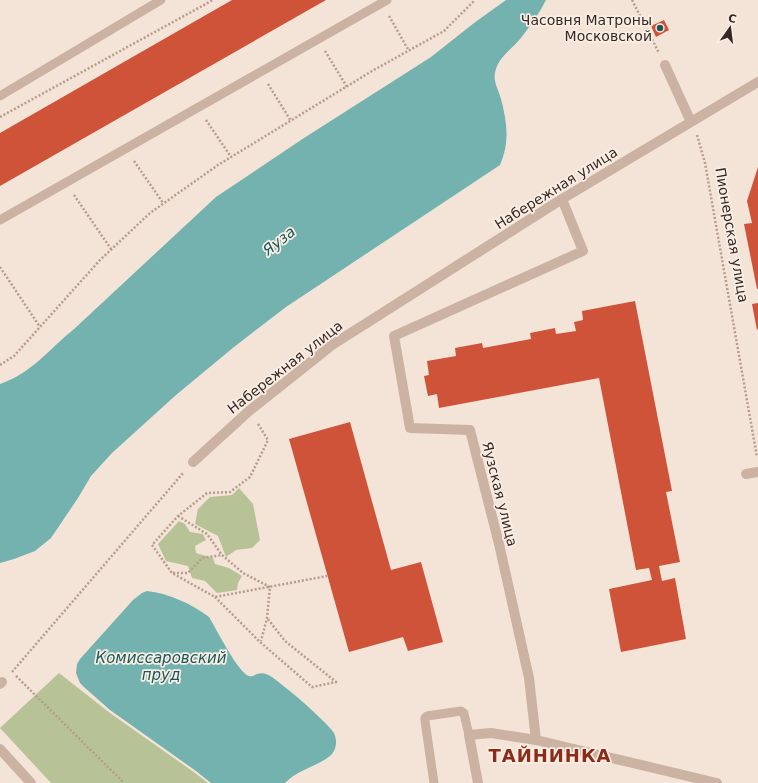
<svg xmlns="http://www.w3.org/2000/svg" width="758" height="783" font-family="'DejaVu Sans',sans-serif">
	<rect width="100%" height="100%" fill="#f3e4d7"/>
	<path fill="#b7c396" d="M239,488l14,16 7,36 -8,8 -16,2 -10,7 -8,-21 -23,-12 3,-15 12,-12 22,-2z
		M179,521l6,3 5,8 13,2 3,6 -11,6 1,7 17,5 2,6 14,4 13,8 -4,7 -1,7 -20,3 -12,-12 -13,-3 -4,-12 -22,-5 -8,-17z
		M59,673l51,40 85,60 13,10h-157l-51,-55z"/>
	<path fill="#74b2b0" d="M506,0h40c-7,14 -16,26 -25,38 -8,10 -22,19 -25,31 -4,12 2,19 5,30 6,23 9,43 -1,66l-214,142 -52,40 -58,48 -64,58 -21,23 -13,22 -27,40 -16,13 -21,8 -14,4v-179c32,-11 48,-34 73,-54l143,-133 88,-59 127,-81 43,-34z
		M147,591c21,2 45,13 62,26 7,11 29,56 40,59 3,1 5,-1 8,-2 6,-2 10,0 15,3 17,13 32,25 47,40 5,5 11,10 15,16 3,7 3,15 -2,21 -12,12 -34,15 -47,29h-74l-15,-12 -86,-61 -25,-22 -5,-5 -4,-10 1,-9 3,-5 53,-59 9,-7z"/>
	<path fill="#cf5339" d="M232,0h94l-326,186v-53z
		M664,20l5,10 -13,7 -5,-11z
		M758,167v122h-1l-13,-65 8,-1 -5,-22z
		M635,301l37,190 -6,1 14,70 -21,4 3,15 13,-3 11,61 -65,13 -12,-63 43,-9 -3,-12 -13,2 -37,-192 -160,30 -2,-14 -9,2 -4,-20 5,-1 -2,-14 29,-5 -1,-8 27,-5 1,5 48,-9 -1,-6 25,-5 1,6 20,-3 -2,-9 9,-2 -1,-9z
		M758,303v26l-1,1 -5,-26z
		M350,422l41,148 30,-8 22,80 -35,9 -5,-14 -54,15 -60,-213z"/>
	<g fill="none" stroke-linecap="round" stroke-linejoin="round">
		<path stroke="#b79c8d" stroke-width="2.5" stroke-dasharray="2 2" stroke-linecap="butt" d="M632,0l27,53
			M389,16l20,35
			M325,51l22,36
			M268,84l23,37
			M0,117l213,-117
			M206,120l25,37
			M697,135l8,28 52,294
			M134,161l29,42
			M74,195l37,54
			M0,267l40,60
			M0,365l14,-9 86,-96 50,-47 68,-48 154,-94 72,-40 31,-31
			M258,424l10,16 -18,37 -20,15 -23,1 -29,23 -26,29 20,28 43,24 112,-21
			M178,516l29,18 15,21 21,18 27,14 -3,31 -6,23
			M173,573h15l14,-15 20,-3
			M215,597l45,45 52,45 24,-5 -51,-41 -18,-23
			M12,672l172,-200
			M16,676l108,107"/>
		<path stroke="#cbb2a3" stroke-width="9" d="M0,96l161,-96
			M0,220l387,-220
			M434,783l-9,-62v-3l2,-2 34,-5 3,2v1l5,21"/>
		<path stroke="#cbb2a3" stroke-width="10" d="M665,65l26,57
			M193,462l56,-51 83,-66 230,-146 196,-117
			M746,474l12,-2
			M0,684l2,-2
			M536,740l181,43
			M0,749l31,34
			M478,783l-9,-48 22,-2 45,7 -7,-62 -30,-134 -29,-114 -60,-2 -16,-92 189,-85 -21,-52"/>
	</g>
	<circle fill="#185a5a" stroke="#faeee4" stroke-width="1.5" cx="660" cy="28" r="4"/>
	<g text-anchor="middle" stroke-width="3.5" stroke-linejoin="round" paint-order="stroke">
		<g font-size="14" fill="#362925" stroke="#faeee4" text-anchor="end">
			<text x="652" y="25">Часовня Матроны<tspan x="652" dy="16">Московской</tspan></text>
		</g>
		<g font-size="14" fill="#362925" stroke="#faeee4">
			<text transform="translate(556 188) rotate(-32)" y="5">Набережная улица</text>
			<text transform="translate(732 235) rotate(80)" y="5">Пионерская улица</text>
			<text transform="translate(285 367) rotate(-38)" y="5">Набережная улица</text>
			<text transform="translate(500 494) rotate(76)" y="5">Яузская улица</text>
		</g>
		<g font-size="15" font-style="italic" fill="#185a5a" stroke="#faeee4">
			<text transform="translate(279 241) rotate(-38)" y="5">Яуза</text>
			<text x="161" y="663">Комиссаровский<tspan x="161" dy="17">пруд</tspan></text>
		</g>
		<g font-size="18" font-weight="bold" letter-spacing="1" fill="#8a2c19" stroke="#faeee4">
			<text x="550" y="762">ТАЙНИНКА</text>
		</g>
	</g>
	<g transform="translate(730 28) rotate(14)" stroke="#faeee4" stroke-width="3" paint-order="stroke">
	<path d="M0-3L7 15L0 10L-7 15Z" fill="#362925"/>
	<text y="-6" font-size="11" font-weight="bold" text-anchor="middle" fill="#362925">С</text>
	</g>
</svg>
